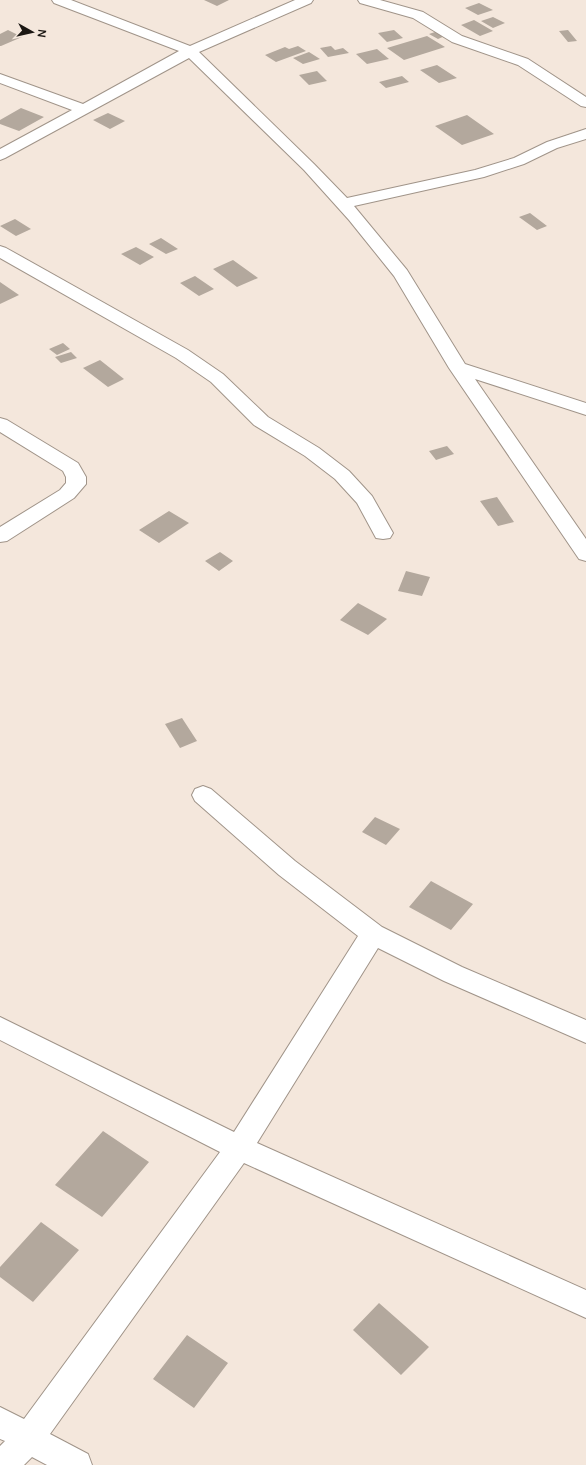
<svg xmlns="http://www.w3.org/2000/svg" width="586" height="1465" font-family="Manrope,sans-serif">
	<rect width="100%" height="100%" fill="#f4e7dc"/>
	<path fill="#b3a89d" d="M204,0h25l-12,6z
		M479,3l14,7 -15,5 -13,-7z
		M493,17l12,6 -12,5 -12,-7z
		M474,20l19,11 -13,5 -19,-11z
		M8,30l14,7 -21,9h-1v-12z
		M394,30l9,8 -16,4 -9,-9z
		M568,30l9,11 -9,1 -9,-11z
		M438,31l9,4 -9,4 -9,-5z
		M427,36l18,11 -41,13 -17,-12z
		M298,46l8,5 -30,11 -11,-7 20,-8 4,2z
		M331,46l4,4 8,-2 6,5 -21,4 -8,-9z
		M377,49l12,10 -22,5 -11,-10z
		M309,52l11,7 -17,5 -10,-6z
		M437,65l20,13 -18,5 -19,-13z
		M317,71l10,10 -18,4 -10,-10z
		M402,76l7,6 -23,6 -7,-6z
		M21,108l23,9 -25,14 -19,-7v-4z
		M108,113l17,8 -15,8 -17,-9z
		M467,115l27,19 -32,11 -27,-19z
		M530,213l17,13 -10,4 -18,-13z
		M15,219l16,10 -15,7 -16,-10z
		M161,238l17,11 -12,5 -17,-10z
		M136,247l18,10 -14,8 -19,-11z
		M233,260l25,18 -21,9 -24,-18z
		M195,276l19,13 -15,7 -19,-13z
		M0,282l19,13 -19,9z
		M63,343l7,6 -13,6 -8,-6z
		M71,352l6,6 -16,5 -6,-6z
		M100,360l24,19 -16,8 -25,-19z
		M447,446l7,8 -18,6 -7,-9z
		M497,497l17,25 -16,4 -18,-25z
		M169,511l20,12 -30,20 -20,-13z
		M220,552l13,9 -14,10 -14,-10z
		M406,571l24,6 -8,19 -24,-5z
		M358,603l29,16 -19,16 -28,-15z
		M182,718l15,23 -17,7 -15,-24z
		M375,817l25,12 -14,16 -24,-13z
		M431,881l42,23 -22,26 -42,-23z
		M103,1131l46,31 -47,55 -47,-32z
		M41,1222l38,28 -46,52 -33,-25v-10z
		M379,1303l50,44 -28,28 -48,-45z
		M187,1335l41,28 -34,45 -41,-29z"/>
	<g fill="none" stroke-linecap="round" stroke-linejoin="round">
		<defs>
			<path id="minor" d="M52,0h19l119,46 105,-46h18l-2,3 -112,49 115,112 33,34 128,-28 39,-12 33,-16 39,-13v10l-29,9 -33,16 -40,13 -130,29 53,64 58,94 121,39v12l-111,-36 111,160v22l-7,-2 -130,-191 -55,-92 -45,-56 -45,-50 -115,-112 -184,100 -5,2v-11l72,-39 -72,-27v-9l83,30 96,-53 -125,-48z
				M358,0h22l43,12 39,24 66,23 58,38v10l-5,-1 -63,-41 -66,-23 -39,-24 -53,-15z
				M0,246l6,2 182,102 35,24 45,43 51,31 30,23 23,25 21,37 -3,5 -7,1 -7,-1 -19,-35 -22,-24 -30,-23 -51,-31 -43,-43 -35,-24 -176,-100z
				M0,418l7,2 71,43 8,14v7l-12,14 -67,43 -7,1v-15l60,-37 6,-7v-6l-3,-6 -63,-39z
				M203,786l8,3 84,72 87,66 80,40 124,53v23l-142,-62 -66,-33 -121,195 329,147v28l-342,-155 -194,271 38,20 4,11h-45l-15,-8 -8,8h-24v-19l5,-5 -5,-2v-32l24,12 196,-267 -220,-112v-23l234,115 124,-196 -79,-61 -84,-74 -3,-6 3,-6z"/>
		</defs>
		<use href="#minor" stroke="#a09489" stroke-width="2"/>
		<use href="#minor" fill="#fff" fill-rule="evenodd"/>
	</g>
	<g transform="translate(32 32) rotate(98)" stroke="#f4e7dc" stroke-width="3" paint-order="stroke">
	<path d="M0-3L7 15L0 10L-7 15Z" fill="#1b1713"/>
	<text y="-6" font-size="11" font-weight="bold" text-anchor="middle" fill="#1b1713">N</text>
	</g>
</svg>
